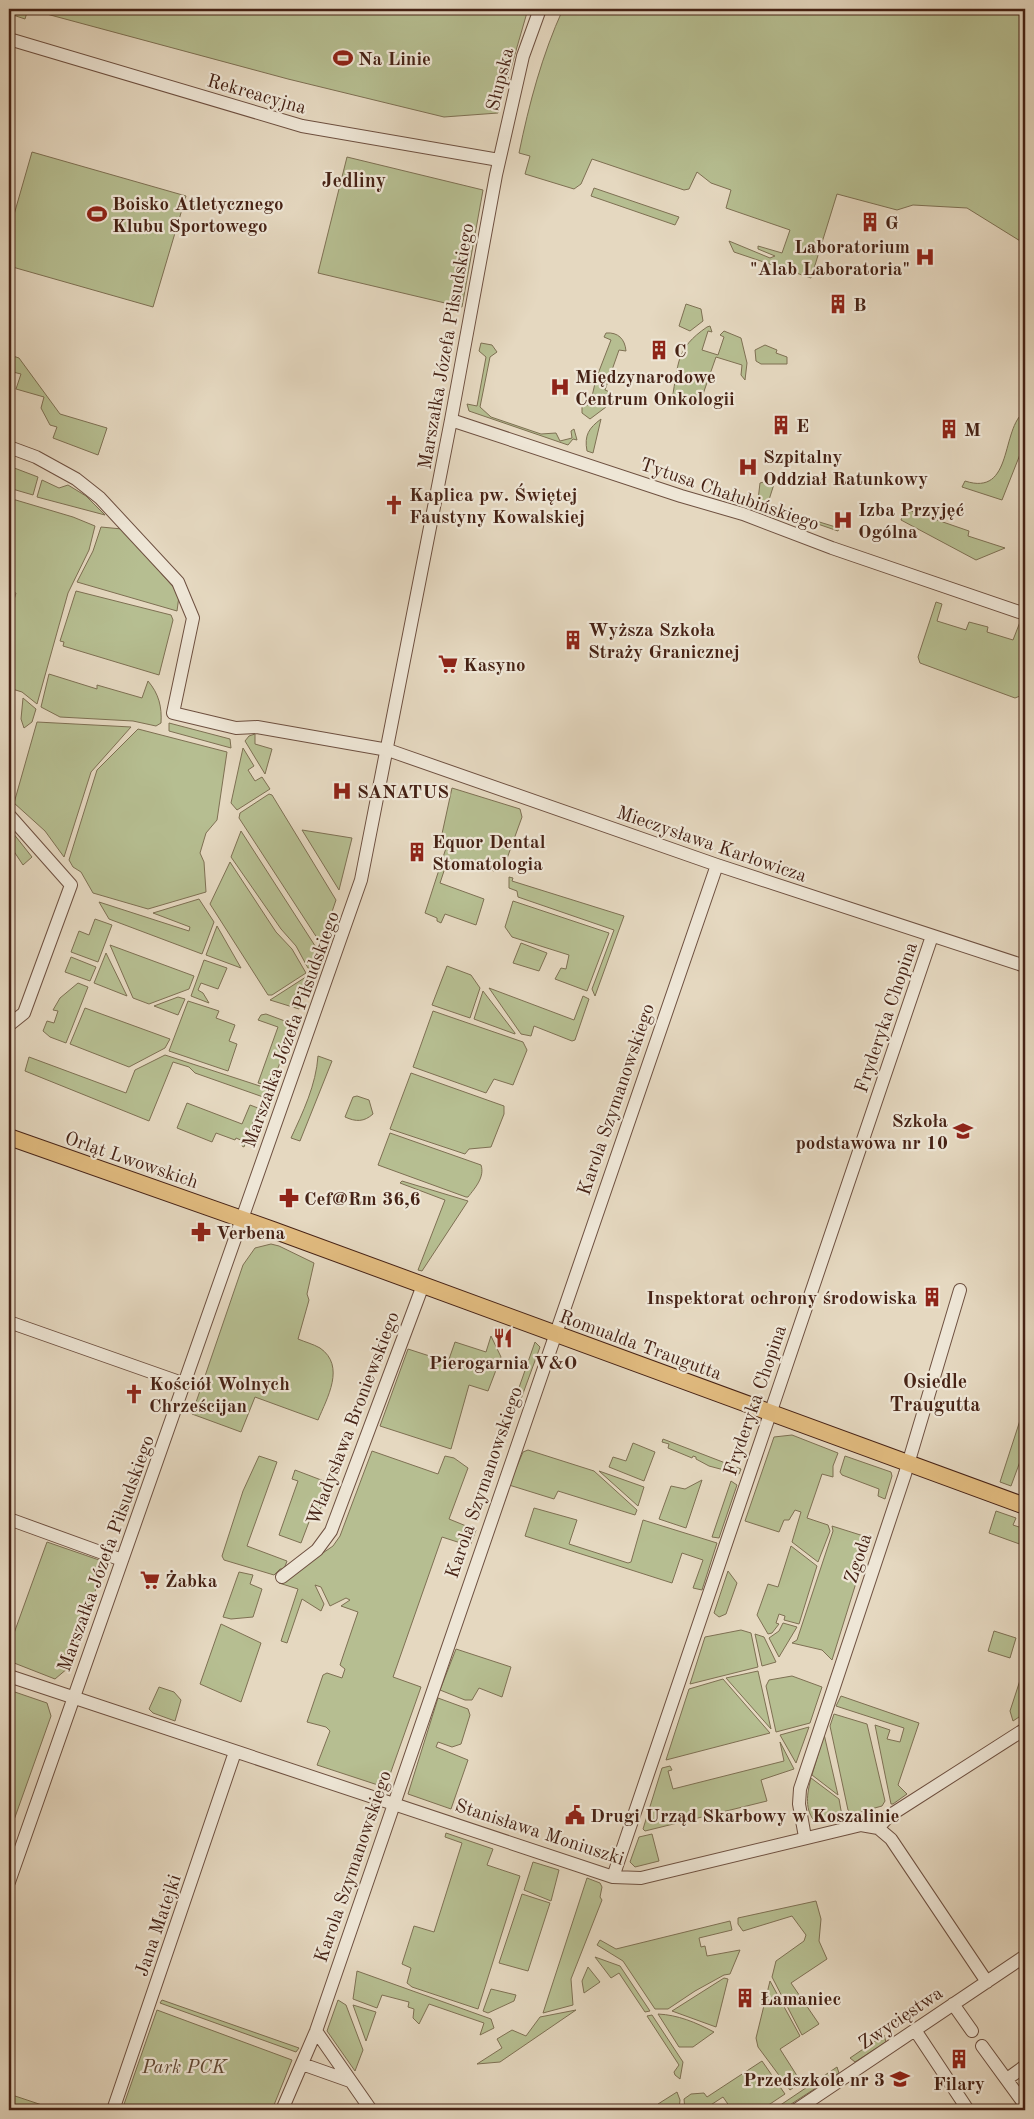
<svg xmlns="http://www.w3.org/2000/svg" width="1034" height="2119" font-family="'Old Standard TT',serif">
	<rect width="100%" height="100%" fill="#e5d8c0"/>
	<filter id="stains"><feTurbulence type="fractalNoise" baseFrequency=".004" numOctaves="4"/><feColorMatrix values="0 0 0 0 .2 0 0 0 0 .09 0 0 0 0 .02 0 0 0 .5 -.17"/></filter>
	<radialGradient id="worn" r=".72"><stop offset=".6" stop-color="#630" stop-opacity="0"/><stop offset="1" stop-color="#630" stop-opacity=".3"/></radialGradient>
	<path fill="#b6be91" stroke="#7e7053" d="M9,9h519l-30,104 -54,4 -156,-38 -260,-70 -3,10 -12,-4z
		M563,9h462v235l-58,-36 -54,-3 -16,5 -60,-16 -26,84 -77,-26 -5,-11 41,17 5,-2 -17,-7v-3l24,7 8,-23 -64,-22 5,-18 -20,-7 -14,-11 -8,17 -5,1 -92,-31 -11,25 -7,5 -49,-15 5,-18 -11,-3c10,-49 23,-98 44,-144z
		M32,152l154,44 -33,111 -144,-41v-34z
		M347,157l136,33 -21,117 -144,-34z
		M594,188l85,29 -4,8 -84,-29z
		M686,304l15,5 2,12 -13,10 -11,-5z
		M707,327l3,-1 2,6 -4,-1 -6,19 16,5 6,-18 -4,-2 4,-4 17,7 6,25 -2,17 -4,-5 1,-10 -26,-8 -14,40 -19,5 -11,-3c7,-36 3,-50 35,-72z
		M606,333c12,-1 19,6 20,18l-7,-1 -14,40 7,3 -6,14 -16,12 -8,-6v-8h8l6,-26 15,-39 -7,-3z
		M481,343l11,2 5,7 -7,5 -10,50 11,10 50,17 15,-1 4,8 12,-3 -1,-7 3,-2 3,11 -4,-1 -5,6 -99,-34 -2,-7 10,2 9,-49 -7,-6z
		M765,345l12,5 -1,3 11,4v7h-26l-5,-3 -1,-11z
		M10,355l9,3 41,56 47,14 -9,27 -45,-17 4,-11 -7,-2 -9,-17 3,-11 -28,-8 5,-15 -12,-3z
		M1025,411v39l-4,2 -19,48 -40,-13 3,-6c49,16 35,-52 60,-70z
		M601,419l-8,34 -6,-2c-3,-16 2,-23 14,-32z
		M9,466l29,11 -5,18 -24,-7z
		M42,480l17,8 9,-3 18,11 19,19 -68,-18z
		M771,480l4,1 -8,25 72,22 -1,3 -78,-27 -2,-4 2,-17z
		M9,498l64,19 22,9 -6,24 -21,43 -31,111 -15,-12 -13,-4v-79l2,1 5,-17 -7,-2z
		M908,510l61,21 -1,5 37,12 -29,12 -75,-40 2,-6 3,1z
		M101,527l21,2 53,60 4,7 -2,15 -100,-29 16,-31z
		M76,591l95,24 2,5 -14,55 -96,-29 1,-4 -4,-1z
		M936,602l6,2 -5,17 29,9 3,-8 19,5 -1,5 26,8 7,-18 5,2v61l-5,11 -5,2 -95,-35 -2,-6z
		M49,674l48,15v-4l45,13 6,-17c11,13 14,26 13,42l-5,3 -23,-5 -73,-4 -19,-10z
		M23,698l13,11 -4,13 -8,6 -3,-9z
		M37,722l94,5 -40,45 -27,85 -19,-26 -31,-28z
		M169,723l61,16 1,9 -62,-17z
		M138,729l89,23 -10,68 -11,13 -6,20 4,9 2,30 -58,17 -55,-16 -12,-21 -8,-5 -4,-7 28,-90z
		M255,734v10l17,5 -7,25 -20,-33 4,-5z
		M243,748l11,18 -6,4 7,11 7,-4 8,12 -33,21 -6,-7z
		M452,788l68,21 2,8 -17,47 -8,-1 -3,8 -33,-11 -2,6 -12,-4 -7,21 44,16 -8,26 -31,-11 -4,9 -4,-2v-3l-12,-5 22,-68 -7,-2z
		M269,794l3,1 64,105 -15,44 -82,-126 1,-5z
		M9,828l23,29 -9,8 -14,-21z
		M302,830l50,8 -13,52z
		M241,831l78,121 -7,17 -4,-1 -12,-22 -15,-17 -50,-72z
		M230,862l46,70 16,17 14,24 -34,22h-4l-58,-91z
		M509,877l4,1 -1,3 112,35 -29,80 -3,-7 22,-59 -96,-33 -1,-6 -8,-3z
		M199,899l15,23 -12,32 -93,-35 -10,-17 90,29 1,-4 -37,-14z
		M513,901l96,32 -22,58 -32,-12 6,-11 5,1 3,-14 -57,-18 -7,-10z
		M95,919l17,6 -14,37 -27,-10 8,-21 10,4z
		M217,926l24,42 -35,-13z
		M521,943l26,10 -8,18 -26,-8z
		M110,945l84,31 -5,13 -40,15 -16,-6z
		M106,953l21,43 -33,-13z
		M71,957l25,10 -6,14 -25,-9z
		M204,960l23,8 -9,21 -17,-6 -3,7 5,3 6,10 -18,-7z
		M447,966l24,9 9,13 -10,30 -38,-13z
		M309,975l-10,34 -29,-9z
		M78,983l10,4 -22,56 -16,-6 -7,-6 4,-10 7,2 4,-12 -5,-1 7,-12z
		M489,988l85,32 9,-24 6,3 -14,41 -3,1 -38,-15 -3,10 -10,-2z
		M483,991l32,42v1l-41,-15z
		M178,997l7,2 -7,16 -24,-9z
		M188,1001l31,10 -3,7 19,7 -6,16 8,3 -9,27 -59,-20z
		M85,1008l85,31 -5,9 -36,19 -59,-23z
		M433,1011l90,31 4,8 -14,35 -19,-6 -8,14 -73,-26z
		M266,1014l27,10 -21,62 -14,-3 20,-56 -20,-7 3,-5z
		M165,1055l104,34 -3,9 -71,-25 -6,-6 -16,-5 -24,59 -124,-50 4,-14 97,36 9,-23z
		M318,1056l14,5 -32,80 -9,-3c12,-26 25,-53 27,-82z
		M411,1073l93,33v8l-13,33 -22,2 -4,5 -75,-25z
		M357,1096l12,4 4,14c-9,8 -17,8 -28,3l8,-20z
		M187,1103l55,21 8,-19 8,3 -14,39 -2,-1 1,-5 -7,-3 -1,2 -19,-7 -4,9 -35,-14z
		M390,1133l91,32c4,12 -6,23 -13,32h-2l-88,-32z
		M402,1181l66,20 -46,70 -4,-1 27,-70 -45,-17z
		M271,1244l8,2 35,17 -7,31 2,6 -11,39c7,3 15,5 22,9 26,18 7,50 -2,72l-63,-23 -14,35 -49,-18 51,-149 12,-17z
		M491,1336l10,21 -13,34 -19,-6 -18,64 -71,-23 28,-77 40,13 7,-20 31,10z
		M535,1342l5,5 -19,52h-6z
		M1025,1405v43l-14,38 -11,-4z
		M792,1435l46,18 -5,13v11l-11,-3 -15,44 21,7 2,6 -12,31 -26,-20 9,-30 -6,-2 -6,10h-5l-5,12 -34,-11 29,-84z
		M663,1439l78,30 -2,5 -30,-8 -13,-7v-2l-3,-1 -1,2 -24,-10 1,-4 -7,-2z
		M633,1443l22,9 -11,29 -35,-14 4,-10 13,4z
		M528,1450l66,21 43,39 -2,5 -77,-24 -4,8 -45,-14 14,-33z
		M372,1451l66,23 7,-18 9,2 14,10 -19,51 27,11 -6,16 -28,-9 -49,140 28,10 -34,96 -3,4 -67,-22 13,-34 -4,-4 -19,-5 16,-47 4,-2 15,5 3,-9 -5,-4 18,-53 -17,-6 9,-6 -4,-2 -16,8 -9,-19 -6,-2 9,19 -3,7 -19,-12 -15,44 -6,-2 17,-52 -19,-6 54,-37 7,-10z
		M259,1456l18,6 -30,84 40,15 -3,8h-4l-6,6 -50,-15 -2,-4 21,-65z
		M845,1456l46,16 1,4 -7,23 -7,-3 1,-7 -37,-14 -2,-3z
		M295,1470l34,13 -11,33 -6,-2 -11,29 -22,-8 19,-54 -6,-2z
		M599,1471l45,16 -6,19z
		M702,1480l-16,48 -27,-9 12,-33 14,3z
		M731,1481l6,4 -18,53 -7,-1z
		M534,1508l43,12 -8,24 59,19 3,-1 12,-42 74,23 -15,47 -9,-2 10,-28 -21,-7 -10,30 -147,-47z
		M996,1511l20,7 -3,7 12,4v17l-36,-13z
		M832,1526l38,12 -38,122 -10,-10 -30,-7 5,-3 36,-109z
		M47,1542l55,19 2,5 -36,102 -13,11 -46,-18v-14z
		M791,1546l26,20 -18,58 -15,-4 1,-4 -6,-2 -3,9 3,1 -7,9 -4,1 -11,-19 11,-31 10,3z
		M728,1571l9,12 -11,31 -7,3 -5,-4z
		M239,1572l14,3 -3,9 12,5 -9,28 -22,2 -8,-2z
		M783,1623l14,4 -18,30 -10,-19 10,-7z
		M221,1624l40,19 -20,59 -41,-18z
		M741,1630l10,3 7,34 -68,17 15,-47z
		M994,1631l22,7 -6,20 -22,-7z
		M755,1634l9,3 12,25 -14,4z
		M456,1649l55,18 -9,30 -23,-9 -7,12h-7l-25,-10z
		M1025,1665v48l-12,8 -3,-10z
		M758,1671l13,58 -45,-51z
		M792,1676l30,11 -12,36 -34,9 -10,-46 3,-6z
		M723,1679l47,54 -104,27 23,-71z
		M159,1687l15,5 7,8 -6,21 -22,-8 -4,-4z
		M9,1690l38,13 4,13 -42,118z
		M841,1696l78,27 -21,62 9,9 -14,10h-2l-16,-79 15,5 -3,9 13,3 4,-14 -68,-22z
		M438,1698l30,11 2,6 -9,29 -9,3 -14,-5 -2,5 32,13 -17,49 -43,-15z
		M834,1714l33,10 18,77 -3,5 -29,8 -5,-4 -18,-84z
		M809,1727l-13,36 -16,-28z
		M824,1734l14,61 -26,-20z
		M780,1742l14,27 -33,11 6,21 -122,30 -2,-2 19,-61 8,-2 2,4 -4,1 5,18 111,-28z
		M811,1778l28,21 3,17 -26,7c-12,-13 -9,-29 -5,-45z
		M446,1833l47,16 -6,16 33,11 -42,133 -66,-22 -5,-4 4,-15 -9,-4 12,-38 20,6 28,-89 -17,-6z
		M652,1834l7,27 -24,6 -5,-5 9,-25z
		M533,1862l26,8 -8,31 -27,-11z
		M587,1878l13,5 2,4 -2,10 2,3 -31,79 2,26 -30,8z
		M522,1894l28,9 -22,68 -29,-8z
		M816,1901l5,18 -2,22 8,18 -36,24 28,41 -17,11 -30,-58 4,-16 28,-20 2,-6 -14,-19 -49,15 -5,-7v-6z
		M730,1921l2,9 -33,8 2,9 4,-1 2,10 33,-6 -10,24 -6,1 -29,16 -27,18h-13l-32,-48 -26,-16 3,-5 16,9z
		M595,1957l25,9 30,45 -5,1 -26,-39 -8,5z
		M588,1967l12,15 -16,11 -2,-12z
		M357,1971l134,48 3,9 -14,7 4,-12 -55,-19 -10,20 -6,-6 1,-9 -6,-2 1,-5 -27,-7 -5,13 -24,-9z
		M724,1978l4,1 -12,48 -44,-16z
		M770,1981l30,55 -20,13 21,33 -11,8 -32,-43 -2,-9z
		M491,1989l25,6 -2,6 -26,12 -5,-2z
		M162,2000l137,48 -3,4 -136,-49z
		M338,2000l8,5 17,45 -8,21 -28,-40z
		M353,2005l23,7 -10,29z
		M157,2010l135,50 -20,50h-150z
		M576,2010l-76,52 -23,2 25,-16 -5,-9 15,-9 14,6 14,-19z
		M658,2014c20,1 37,8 56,18l-21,15h-14z
		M652,2015l31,47 -3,17 -5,-4 -1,-3 5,-7 -32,-49z
		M884,2035l2,7 -31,20 -5,-4z
		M762,2061l23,33 -24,16h-29l-9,-13 -20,13h-18l-1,-11 7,-5 13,-1 3,4z
		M837,2067l2,6 -57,37h-9z
		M677,2092l3,8 -1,10h-17l-4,-6z
		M9,2094l48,16h-48z"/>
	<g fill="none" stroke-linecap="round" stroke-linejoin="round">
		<defs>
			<path id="minor" d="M9,39l293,87 197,34
				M451,420l230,76 62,18 89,34 193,66
				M9,447l27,10 40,22 24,19 78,84 15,36 -20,95 63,15 21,-1 131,23 329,115 308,101
				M9,815l62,70 -47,128 -15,12
				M9,1322l176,62
				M9,1519l113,41
				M282,1577l35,-27 14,-19 92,-246
				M9,1676l604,201 28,1 220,-53 17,3 13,11 96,143
				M878,1828l11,-12 136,-87
				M805,1837l-6,-33 1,-15 105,-315 55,-184
				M613,1877l319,-941
				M9,1882l352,-1002 90,-460 45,-245 27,-119 17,-47
				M953,2004l19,27
				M915,2030l53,80
				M316,2031l55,79
				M982,2046l43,59
				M302,2064l48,17
				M1007,2079l18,-13
				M113,2110l122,-358
				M282,2110l34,-79 401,-1166
				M796,2110l229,-154"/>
			<path id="major" d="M9,1137l264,93 752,276"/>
		</defs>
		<use href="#minor" stroke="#6e5040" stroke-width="14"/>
		<use href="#major" stroke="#462215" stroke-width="18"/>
		<use href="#minor" stroke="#eee6d6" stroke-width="12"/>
		<use href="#major" stroke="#e2bc80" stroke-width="16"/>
	</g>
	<defs>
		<symbol id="stadium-bare" viewBox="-9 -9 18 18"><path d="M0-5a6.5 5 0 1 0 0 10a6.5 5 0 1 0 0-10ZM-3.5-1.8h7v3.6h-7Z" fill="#8f2418" stroke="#eee6d6" stroke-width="2.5" paint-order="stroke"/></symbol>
		<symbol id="building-bare" viewBox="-9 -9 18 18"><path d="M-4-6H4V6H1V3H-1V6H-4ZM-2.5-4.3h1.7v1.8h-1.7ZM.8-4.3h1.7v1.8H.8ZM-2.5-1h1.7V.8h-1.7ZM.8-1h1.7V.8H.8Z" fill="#8f2418" stroke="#eee6d6" stroke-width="2.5" paint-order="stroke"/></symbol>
		<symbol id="hospital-bare" viewBox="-9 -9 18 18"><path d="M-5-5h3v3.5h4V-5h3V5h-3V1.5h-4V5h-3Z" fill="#8f2418" stroke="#eee6d6" stroke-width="2.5" paint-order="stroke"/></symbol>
		<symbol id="church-bare" viewBox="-9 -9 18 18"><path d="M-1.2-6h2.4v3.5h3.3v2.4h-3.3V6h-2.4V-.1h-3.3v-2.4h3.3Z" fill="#8f2418" stroke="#eee6d6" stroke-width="2.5" paint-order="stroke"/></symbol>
		<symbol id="supermarket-bare" viewBox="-9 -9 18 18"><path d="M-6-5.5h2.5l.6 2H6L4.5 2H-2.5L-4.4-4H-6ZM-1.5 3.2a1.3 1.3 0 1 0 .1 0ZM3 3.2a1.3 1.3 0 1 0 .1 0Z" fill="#8f2418" stroke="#eee6d6" stroke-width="2.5" paint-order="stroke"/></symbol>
		<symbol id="school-bare" viewBox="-9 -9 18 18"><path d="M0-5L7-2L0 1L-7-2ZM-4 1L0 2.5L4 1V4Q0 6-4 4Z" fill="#8f2418" stroke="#eee6d6" stroke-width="2.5" paint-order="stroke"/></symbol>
		<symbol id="pharmacy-bare" viewBox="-9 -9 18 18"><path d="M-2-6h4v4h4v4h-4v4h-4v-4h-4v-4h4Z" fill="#8f2418" stroke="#eee6d6" stroke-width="2.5" paint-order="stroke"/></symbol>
		<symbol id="restaurant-bare" viewBox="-9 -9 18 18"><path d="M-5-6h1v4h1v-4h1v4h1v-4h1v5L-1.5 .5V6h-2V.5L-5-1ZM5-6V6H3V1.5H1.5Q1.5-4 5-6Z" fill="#8f2418" stroke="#eee6d6" stroke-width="2.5" paint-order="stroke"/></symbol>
		<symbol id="civic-bare" viewBox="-9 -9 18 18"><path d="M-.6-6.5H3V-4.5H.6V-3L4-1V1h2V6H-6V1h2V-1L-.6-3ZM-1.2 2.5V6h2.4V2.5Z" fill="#8f2418" stroke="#eee6d6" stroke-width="2.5" paint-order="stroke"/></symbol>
	</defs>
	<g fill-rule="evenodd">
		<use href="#stadium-bare" x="329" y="44" width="28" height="28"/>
		<use href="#stadium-bare" x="83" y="200" width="28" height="28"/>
		<use href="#building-bare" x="856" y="208" width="28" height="28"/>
		<use href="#hospital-bare" x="911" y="243" width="28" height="28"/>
		<use href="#building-bare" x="824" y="290" width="28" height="28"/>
		<use href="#building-bare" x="645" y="336" width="28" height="28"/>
		<use href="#hospital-bare" x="546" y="373" width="28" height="28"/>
		<use href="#building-bare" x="767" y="411" width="28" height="28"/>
		<use href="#building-bare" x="935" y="415" width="28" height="28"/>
		<use href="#hospital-bare" x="734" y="453" width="28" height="28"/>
		<use href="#church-bare" x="380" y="491" width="28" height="28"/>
		<use href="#hospital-bare" x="829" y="506" width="28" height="28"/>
		<use href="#building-bare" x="559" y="626" width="28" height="28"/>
		<use href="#supermarket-bare" x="434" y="650" width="28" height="28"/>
		<use href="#hospital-bare" x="328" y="777" width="28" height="28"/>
		<use href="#building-bare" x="403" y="838" width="28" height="28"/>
		<use href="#school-bare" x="949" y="1117" width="28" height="28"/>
		<use href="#pharmacy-bare" x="275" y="1184" width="28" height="28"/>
		<use href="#pharmacy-bare" x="187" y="1218" width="28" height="28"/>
		<use href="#building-bare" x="918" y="1283" width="28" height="28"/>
		<use href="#restaurant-bare" x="489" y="1324" width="28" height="28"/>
		<use href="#church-bare" x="120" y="1380" width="28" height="28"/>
		<use href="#supermarket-bare" x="136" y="1566" width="28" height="28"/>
		<use href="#civic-bare" x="561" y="1801" width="28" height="28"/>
		<use href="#building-bare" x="731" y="1984" width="28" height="28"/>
		<use href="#building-bare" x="945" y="2045" width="28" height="28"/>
		<use href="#school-bare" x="886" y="2065" width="28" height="28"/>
	</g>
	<g text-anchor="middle" stroke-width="4.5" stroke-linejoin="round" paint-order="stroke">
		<g font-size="19" font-weight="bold" fill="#462215" stroke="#eee6d6" text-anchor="start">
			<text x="358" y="65">Na Linie</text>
			<text x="112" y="210">Boisko Atletycznego<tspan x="112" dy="22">Klubu Sportowego</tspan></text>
			<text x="885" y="229">G</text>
			<text x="910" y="253" text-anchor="end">Laboratorium<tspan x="910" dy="22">"Alab Laboratoria"</tspan></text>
			<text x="853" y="311">B</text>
			<text x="674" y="357">C</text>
			<text x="575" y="383">Międzynarodowe<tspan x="575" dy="22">Centrum Onkologii</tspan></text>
			<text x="796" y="432">E</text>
			<text x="964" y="436">M</text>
			<text x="763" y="463">Szpitalny<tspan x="763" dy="22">Oddział Ratunkowy</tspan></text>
			<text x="409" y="501">Kaplica pw. Świętej<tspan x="409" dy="22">Faustyny Kowalskiej</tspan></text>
			<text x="858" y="516">Izba Przyjęć<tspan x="858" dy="22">Ogólna</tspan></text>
			<text x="588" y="636">Wyższa Szkoła<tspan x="588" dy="22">Straży Granicznej</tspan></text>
			<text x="463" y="671">Kasyno</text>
			<text x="357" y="798">SANATUS</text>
			<text x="432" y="848">Equor Dental<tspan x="432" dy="22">Stomatologia</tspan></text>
			<text x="948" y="1127" text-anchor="end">Szkoła<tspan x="948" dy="22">podstawowa nr 10</tspan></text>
			<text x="304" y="1205">Cef@Rm 36,6</text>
			<text x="216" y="1239">Verbena</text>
			<text x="917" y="1304" text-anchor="end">Inspektorat ochrony środowiska</text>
			<text x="503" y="1369" text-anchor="middle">Pierogarnia V&amp;O</text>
			<text x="149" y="1390">Kościół Wolnych<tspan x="149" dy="22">Chrześcijan</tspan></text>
			<text x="165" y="1587">Żabka</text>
			<text x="590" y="1822">Drugi Urząd Skarbowy w Koszalinie</text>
			<text x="760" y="2005">Łamaniec</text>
			<text x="885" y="2086" text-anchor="end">Przedszkole nr 3</text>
			<text x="959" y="2090" text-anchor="middle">Filary</text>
		</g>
		<g font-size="19" fill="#462215" stroke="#eee6d6">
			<text transform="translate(499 79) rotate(-76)" y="7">Słupska</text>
			<text transform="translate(257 93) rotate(16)" y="7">Rekreacyjna</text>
			<text transform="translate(445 346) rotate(-80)" y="7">Marszałka Józefa Piłsudskiego</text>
			<text transform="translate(730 493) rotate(19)" y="7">Tytusa Chałubińskiego</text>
			<text transform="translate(712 843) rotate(19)" y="7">Mieczysława Karłowicza</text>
			<text transform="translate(885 1017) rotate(-71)" y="7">Fryderyka Chopina</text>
			<text transform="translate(290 1029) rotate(-70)" y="7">Marszałka Józefa Piłsudskiego</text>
			<text transform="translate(615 1099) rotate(-71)" y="7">Karola Szymanowskiego</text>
			<text transform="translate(132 1159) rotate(19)" y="7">Orląt Lwowskich</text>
			<text transform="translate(641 1344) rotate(20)" y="7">Romualda Traugutta</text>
			<text transform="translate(754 1400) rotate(-71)" y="7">Fryderyka Chopina</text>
			<text transform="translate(352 1418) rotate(-69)" y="7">Władysława Broniewskiego</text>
			<text transform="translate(483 1482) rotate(-71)" y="7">Karola Szymanowskiego</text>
			<text transform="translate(105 1553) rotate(-70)" y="7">Marszałka Józefa Piłsudskiego</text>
			<text transform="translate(857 1558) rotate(-72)" y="7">Zgoda</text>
			<text transform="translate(540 1831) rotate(18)" y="7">Stanisława Moniuszki</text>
			<text transform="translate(352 1866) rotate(-71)" y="7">Karola Szymanowskiego</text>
			<text transform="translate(157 1925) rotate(-71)" y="7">Jana Matejki</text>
			<text transform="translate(900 2017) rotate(-34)" y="7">Zwycięstwa</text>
		</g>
		<g font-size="19" font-style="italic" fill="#624934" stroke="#eee6d6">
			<text x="184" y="2073">Park PCK</text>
		</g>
		<g font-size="20" font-weight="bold" fill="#462215" stroke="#eee6d6">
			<text x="354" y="187">Jedliny</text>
			<text x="935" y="1388">Osiedle<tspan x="935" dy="23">Traugutta</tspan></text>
		</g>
	</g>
	<rect width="1034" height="2119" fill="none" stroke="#e5d8c0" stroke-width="30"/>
	<rect x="10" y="10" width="1014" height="2099" fill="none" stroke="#462215" stroke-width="2.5"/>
	<rect x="15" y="15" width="1004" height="2089" fill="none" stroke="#462215"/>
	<rect width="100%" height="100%" filter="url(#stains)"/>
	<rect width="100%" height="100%" fill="url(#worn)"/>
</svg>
